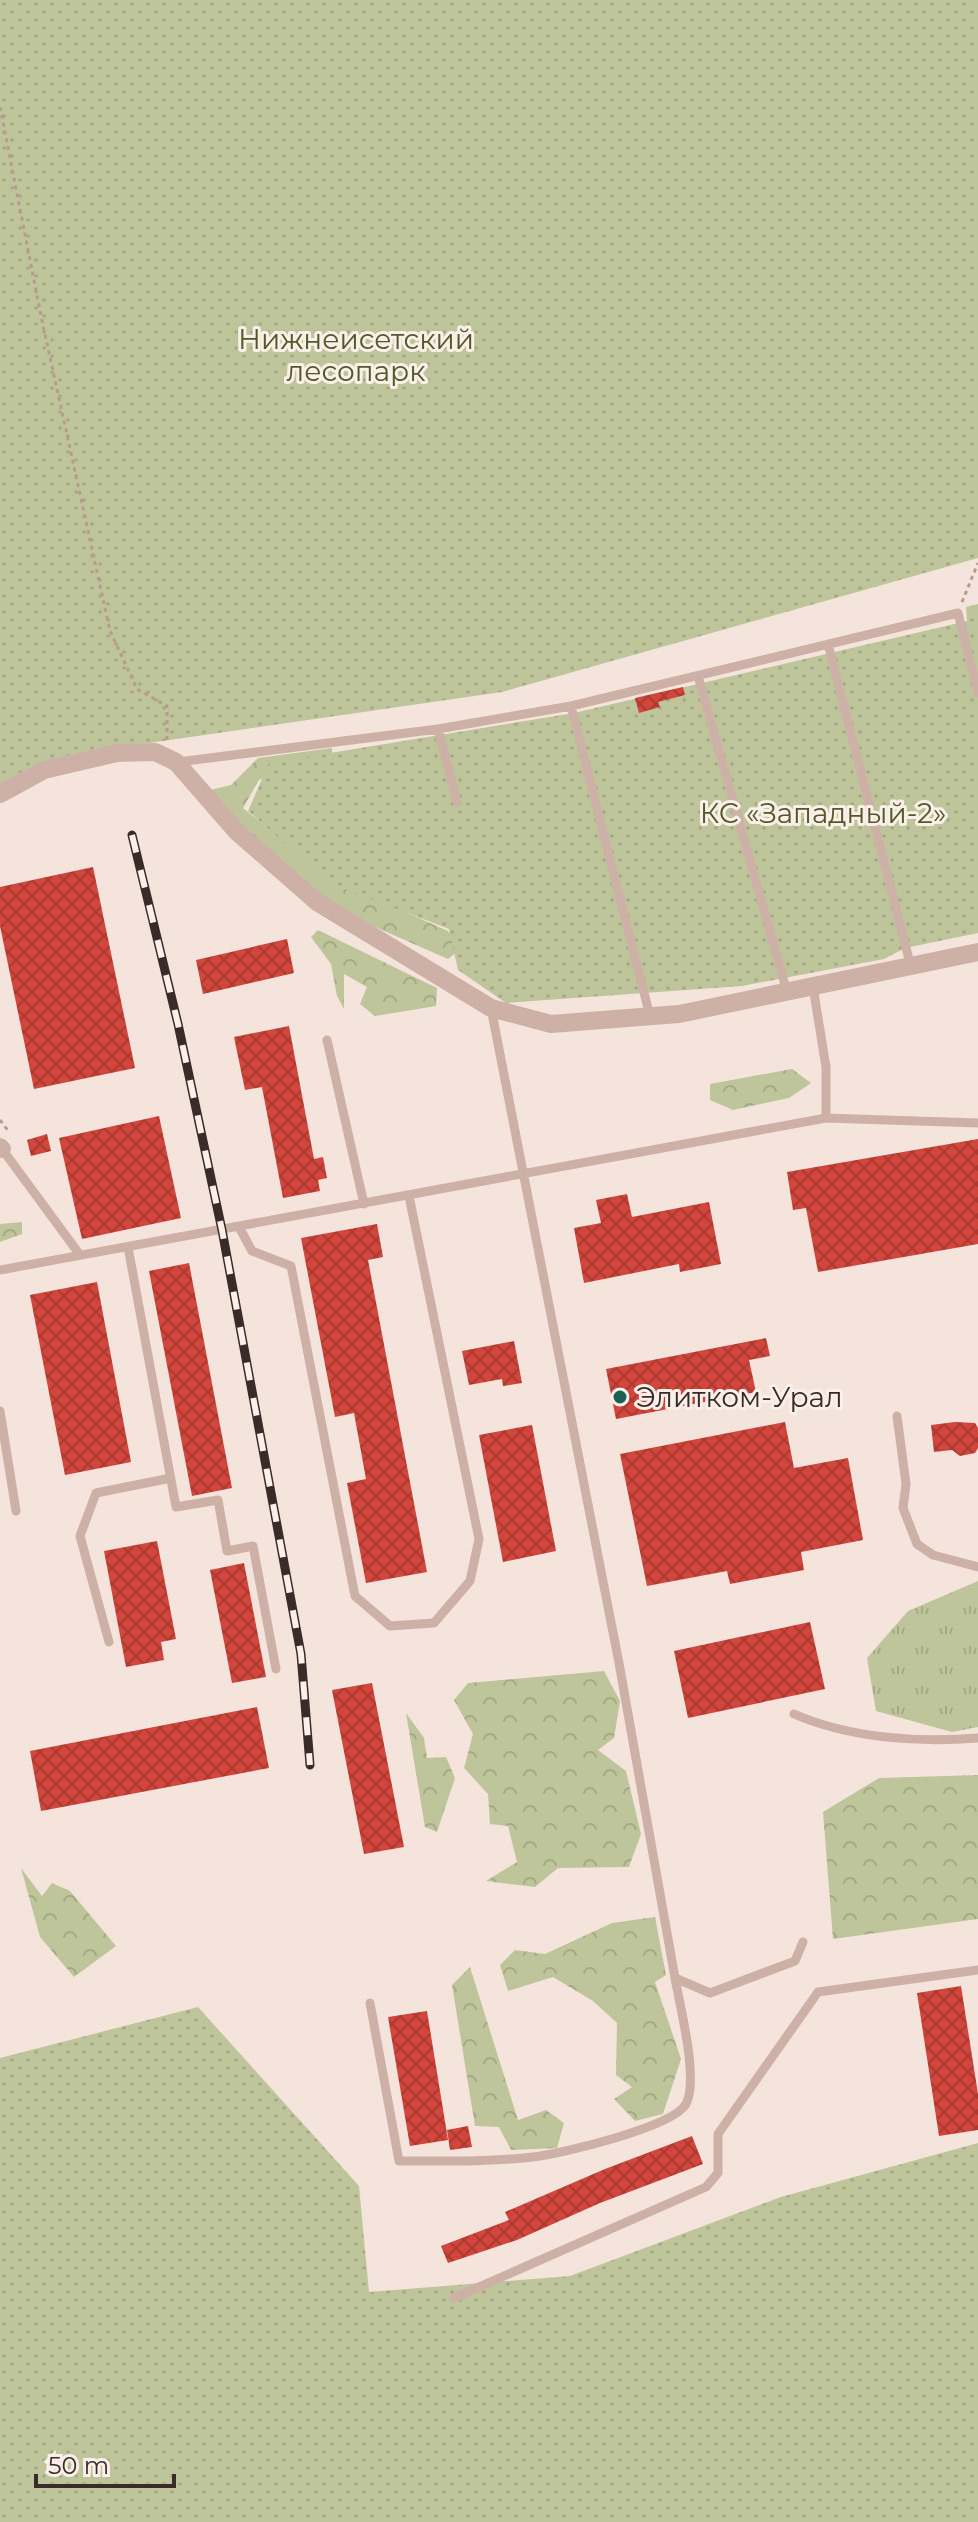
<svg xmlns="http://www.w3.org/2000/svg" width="978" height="2522" font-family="Montserrat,sans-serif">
	<defs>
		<pattern id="grass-tufts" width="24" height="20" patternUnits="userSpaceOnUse" patternTransform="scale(2)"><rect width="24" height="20" fill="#bfc59a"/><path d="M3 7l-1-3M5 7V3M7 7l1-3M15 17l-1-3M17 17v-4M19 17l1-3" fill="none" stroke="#a5a985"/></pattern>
		<pattern id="forest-crowns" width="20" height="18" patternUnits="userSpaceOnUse" patternTransform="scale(2)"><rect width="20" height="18" fill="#bfc59a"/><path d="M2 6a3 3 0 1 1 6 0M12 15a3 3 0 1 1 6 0" fill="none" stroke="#a5a985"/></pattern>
		<pattern id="park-dots" width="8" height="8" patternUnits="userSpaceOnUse" patternTransform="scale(2)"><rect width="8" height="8" fill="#bfc59a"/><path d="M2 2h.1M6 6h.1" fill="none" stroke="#a5a985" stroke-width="1.8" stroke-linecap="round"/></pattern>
		<pattern id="building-cross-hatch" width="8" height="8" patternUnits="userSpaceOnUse" patternTransform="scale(2)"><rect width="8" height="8" fill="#d2453c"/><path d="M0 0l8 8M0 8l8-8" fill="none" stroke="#ab3a32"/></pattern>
	</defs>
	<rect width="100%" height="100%" fill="#f5e4dc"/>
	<path fill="url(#grass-tufts)" d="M978,1581v146l-26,5 -76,-21 -9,-53 41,-47z"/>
	<path fill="url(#forest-crowns)" d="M332,748v15l-49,5 -24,12 -16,28 90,72 115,51 14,17 -14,11 -107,-47 -96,-81 -35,-41 21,-5 27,-27z
		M318,930l119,58 -1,18 -61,10 -15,-12 7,-17 -23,-13v35l-7,-13 -6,-32 -20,-27z
		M792,1069l19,14 -22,15 -56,12 -23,-10v-16z
		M22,1222v12l-22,8v-18z
		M604,1671l16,30 -6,37 -16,12 28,21 15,63 -12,33 -71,1 -23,19 -49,-6 31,-19 -9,-36 -18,-2 -2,-30 -24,-26 9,-34 -19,-34 14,-17z
		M406,1713l18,25 3,20 19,-1 9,21 -18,54 -12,-5z
		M978,1775v144l-145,20 -10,-127 56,-34z
		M21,1868l21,28 10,-13 18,8 46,55 -42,31 -34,-40z
		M655,1917l11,58 -11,7 26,77 -18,55 -28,7 -21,-22 18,-12 -16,-12 1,-52 -24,-22 -40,-24 -45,14 -8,-26 15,-15 30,4 67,-31z
		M470,1967l48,153 28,-10 18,13 -7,25 -46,2 -12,-23 -24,-1 -23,-141z"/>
	<path fill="url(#park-dots)" d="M0,0h978v558l-476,134 -429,62 -73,42z
		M978,604v329l-73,15 -21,11 -142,27 -236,17 -48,-33 -9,-41 -117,-45 -84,-73 21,-48 305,-50 393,-92 -1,-14z
		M198,2007l161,179 10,106 201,-16 211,-79 197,-54v379h-978v-464z"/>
	<path fill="url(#building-cross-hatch)" d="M683,687l2,8 -27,7 2,5 -21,6 -4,-15z
		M93,867l42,201 -101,21 -34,-163v-39z
		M287,939l7,34 -91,21 -7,-34z
		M289,1026l25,133 9,-2 4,21 -9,2 2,11 -37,7 -21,-111 -17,3 -11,-53z
		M159,1116l22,102 -99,21 -23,-101z
		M47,1134l4,17 -20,5 -4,-16z
		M978,1139v105l-160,28 -12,-64 -13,2 -6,-38z
		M627,1194l5,23 77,-15 12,62 -41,8 -1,-8 -95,19 -10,-55 27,-5 -5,-23z
		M377,1224l6,33 -15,3 59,312 -61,11 -19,-100 19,-4 -12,-66 -19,4 -34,-179z
		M189,1263l43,225 -40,8 -43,-225z
		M97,1282l34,180 -66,13 -35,-180z
		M766,1338l4,18 -21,4 7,32 -140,27 -10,-50z
		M514,1341l8,42 -19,3 -1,-7 -33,6 -7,-34z
		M785,1422l9,46 54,-10 15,82 -62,12 3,18 -74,14 -3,-13 -80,15 -27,-132z
		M955,1422l20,1 3,5v20l-3,5 -15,3 -8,-6 -18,2 -3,-27z
		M532,1425l24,126 -53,11 -24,-127z
		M157,1541l19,98 -15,3 3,18 -38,7 -22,-116z
		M244,1563l22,114 -34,6 -22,-113z
		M810,1622l15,67 -137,29 -14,-67z
		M372,1683l32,164 -40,7 -32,-164z
		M257,1707l12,61 -228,43 -11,-60z
		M961,1986l17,108v36l-39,6 -22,-143z
		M427,2011l21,129 -38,6 -22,-129z
		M468,2126l4,21 -22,3 -3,-20z
		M692,2136l11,28 -103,39 -83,37 -69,23 -7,-17 68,-26 -4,-8 100,-43z"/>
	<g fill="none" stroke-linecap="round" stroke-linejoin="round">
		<path stroke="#ba9a90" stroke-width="3" stroke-dasharray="4 4" stroke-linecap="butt" d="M0,107l41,209 69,315 27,58 30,17v34
			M962,602l16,-39
			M0,1120l9,12"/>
		<path stroke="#ceb1a6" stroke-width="9" d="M828,644l83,323
			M698,676l89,316
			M571,706l79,310
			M438,729l19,73
			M178,762l260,-33 133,-23 387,-93 20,80
			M813,987l13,80v51l152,5
			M491,1008l128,655 56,315 35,15 85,-32 8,-19
			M327,1040l37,164
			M2,1149l78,106
			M239,1227l13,24 39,15 64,330 35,30 44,-3 36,-42 9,-42 -70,-343
			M128,1247l48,260 42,-7 9,51 26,-5 23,123
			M0,1270l826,-152
			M0,1411l16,100
			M897,1416l9,68 -3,24 14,36 16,11 45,12
			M109,1642l-29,-106 16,-43 75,-15
			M794,1714c55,24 125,29 184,24
			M370,2003l29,158c44,0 89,1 134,-4 28,-3 140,-30 153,-53 13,-25 -6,-97 -11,-126
			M454,2298l252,-111 12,-14v-39l100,-142 160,-22"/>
		<path stroke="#ceb1a6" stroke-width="18" d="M0,794l44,-24 73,-17 38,-1 21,10 61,70 80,70 174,106 60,16 128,-10 299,-62
			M0,1147l2,2"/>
		<defs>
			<path id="rail" d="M132,835l46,189 44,206 79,424 9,111"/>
		</defs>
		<use href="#rail" stroke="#3a2a28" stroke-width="9"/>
		<use href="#rail" stroke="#fbefe9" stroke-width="6" stroke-dasharray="18" stroke-linecap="butt"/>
	</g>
	<circle fill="#196057" stroke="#fbefe9" stroke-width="3" cx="620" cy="1397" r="8"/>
	<g text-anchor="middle" stroke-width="6" stroke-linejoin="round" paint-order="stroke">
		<g font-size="28" fill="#525a29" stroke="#fbefe9">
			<text x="356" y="349">Нижнеисетский<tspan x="356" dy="32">лесопарк</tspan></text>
			<text x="823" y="823">КС «Западный-2»</text>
		</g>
		<g font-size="28" fill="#3a2a28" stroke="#fbefe9" text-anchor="start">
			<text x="636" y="1407">Элитком-Урал</text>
		</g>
	</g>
	<path d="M36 2474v12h138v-12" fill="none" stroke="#3a2a28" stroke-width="4"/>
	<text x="48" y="2474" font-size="24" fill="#3a2a28" stroke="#fbefe9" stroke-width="6" paint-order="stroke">50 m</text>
</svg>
